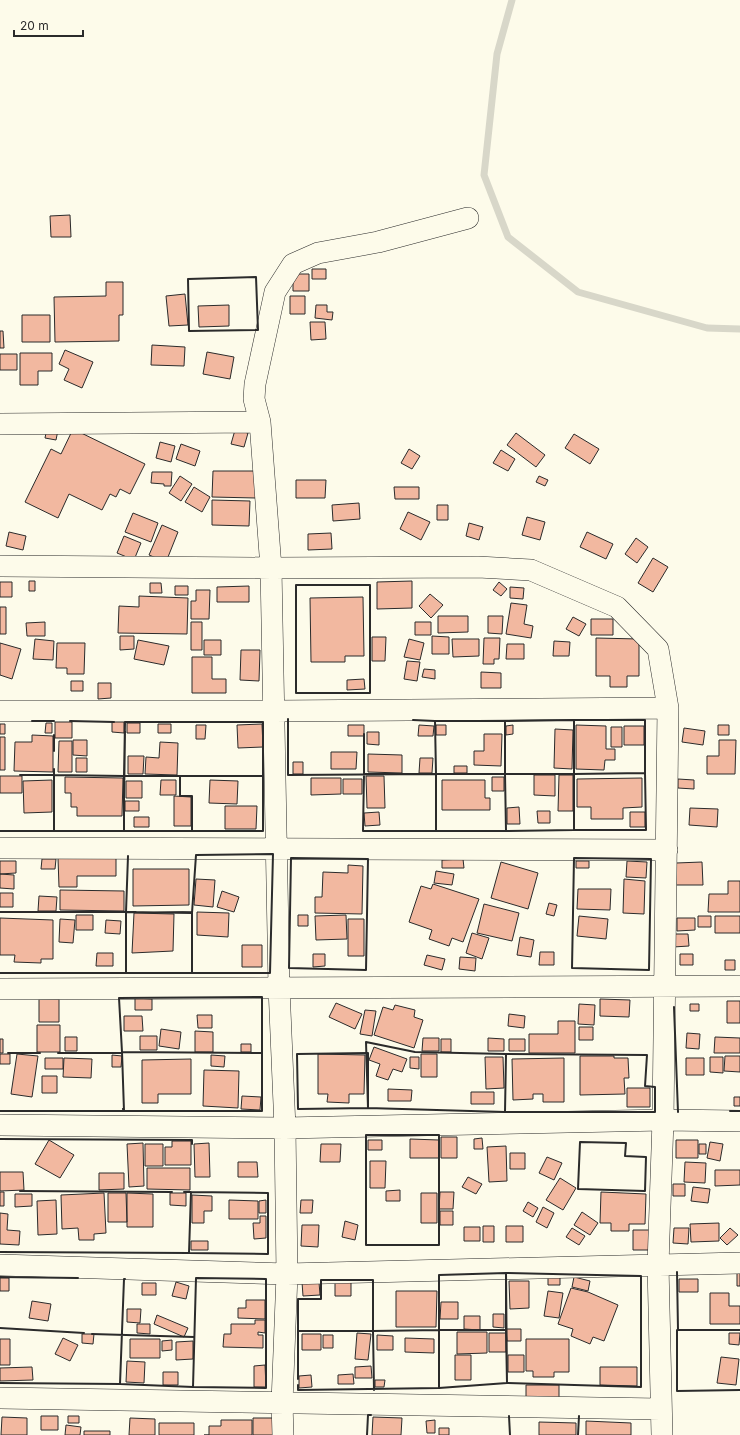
<svg xmlns="http://www.w3.org/2000/svg" width="740" height="1435" font-family="Inter,sans-serif">
	<rect width="100%" height="100%" fill="#fdfbea"/>
	<g fill="none" stroke-linecap="round" stroke-linejoin="round">
		<path stroke="#d8d7c9" stroke-width="7" d="M512,0l-15,54 -13,121 24,62 70,55 129,36 33,1"/>
	</g>
	<path fill="#f2b8a0" stroke="#2b2b2b" d="M70,215l1,22h-20l-1,-21z
		M312,269h14v10h-14z
		M293,274h16v17h-16z
		M106,282h17v33h-4v26l-64,1 -1,-45 52,-1z
		M185,294l3,31 -19,1 -3,-30z
		M290,296h15v18h-15z
		M229,305v21l-30,1 -1,-21z
		M316,305h11v7h6l-1,8 -17,-2z
		M22,315h28v27h-28z
		M310,322h15l1,17 -15,1z
		M0,331h3l1,17h-4z
		M152,345l33,2 -1,19 -33,-1z
		M65,350l28,12 -11,26 -18,-8 5,-11 -10,-5z
		M207,352l27,5 -4,22 -27,-5z
		M20,353h32v18h-14v14h-18z
		M0,354h17v16h-17z
		M47,428l11,2 -2,10 -11,-2z
		M73,429l72,35 -15,30 -10,-5 -4,8 -6,-3 -8,16 -33,-16 -11,24 -33,-16 26,-53 10,5z
		M235,430l13,3 -4,14 -13,-3z
		M516,433l29,22 -9,12 -29,-22z
		M574,434l25,15 -9,15 -25,-16z
		M160,442l15,4 -4,16 -15,-4z
		M181,444l19,7 -5,15 -19,-7z
		M409,449l11,7 -8,13 -11,-6z
		M501,450l14,9 -7,12 -15,-8z
		M213,471h43v27l-44,-1z
		M152,472h20l-1,14h-7v-2l-13,-1z
		M180,476l12,8 -11,17 -12,-8z
		M539,476l9,4 -3,6 -9,-4z
		M296,480h30l-1,18h-29z
		M194,487l16,10 -8,15 -17,-10z
		M394,487h25v12h-24z
		M212,500l38,1 -1,25 -37,-1z
		M359,503l1,16 -27,2 -1,-16z
		M437,505h11v15h-11z
		M408,512l22,10 -9,18 -21,-11z
		M133,513l25,10 -7,19 -26,-10z
		M527,517l18,5 -5,18 -18,-5z
		M469,523l14,4 -4,13 -13,-4z
		M162,525l16,7 -12,30 -17,-7z
		M9,532l17,4 -3,14 -17,-4z
		M587,532l26,12 -7,15 -26,-12z
		M331,533l1,16 -24,1v-16z
		M124,536l17,7 -7,17 -17,-7z
		M636,538l12,9 -11,16 -12,-9z
		M653,558l15,9 -15,25 -15,-9z
		M29,581h6v10h-6z
		M412,581v27l-35,1v-27z
		M0,582h12v15h-12z
		M499,582l8,7 -6,7 -8,-6z
		M150,583h11l1,10h-12z
		M175,586h13v9h-13z
		M249,586v16h-32v-15z
		M510,587l14,1 -1,11 -13,-1z
		M196,590h14l-1,29h-18v-18h5z
		M430,594l13,11 -12,13 -12,-12z
		M139,596l49,2 -1,36 -69,-1 1,-27 20,1z
		M363,597l1,59h-19v6h-34l-1,-64z
		M511,603l16,2 -3,19 9,2 -2,12 -25,-4z
		M0,607h6v27h-6z
		M438,616h30v16l-30,1z
		M488,616h15l-1,18 -14,-1z
		M573,617l13,7 -7,12 -13,-7z
		M591,619h22v16h-22z
		M45,622v14h-18l-1,-13z
		M191,622h11v28h-11z
		M415,622h16v13h-16z
		M120,636h14v13l-14,1z
		M432,636l17,1v17h-17z
		M372,637h14l-1,24h-13z
		M484,638h16l-1,21h-5v5h-11z
		M596,638l43,1v37h-12v11h-17v-11h-14z
		M35,639l19,2 -1,19 -20,-1z
		M409,639l15,4 -4,17 -16,-3z
		M452,639h27v17l-26,1z
		M138,640l31,6 -5,19 -30,-6z
		M204,640h17v15h-17z
		M554,641l16,1 -1,14h-16z
		M0,643l21,6 -9,30 -12,-4z
		M57,643h28l-1,31h-17v-6h-11z
		M507,644h17v15h-18z
		M241,650h19l-1,31 -19,-1z
		M192,657h20v22h14v14h-34z
		M407,661l13,1 -3,19 -13,-2z
		M424,669l11,1v9l-13,-2z
		M481,672l20,1v15h-20z
		M364,679l1,10 -18,1v-10z
		M71,681h12v10h-12z
		M98,683h13v15l-13,1z
		M55,722h17v16h-17z
		M112,722h12v11l-12,-1z
		M46,723h6v10h-7z
		M127,723h13v10h-13z
		M0,724h5v10h-5z
		M158,724h13v9h-13z
		M262,724l1,23 -25,1 -1,-23z
		M196,725h10l-1,14h-9z
		M348,725h16v11h-16z
		M419,725l15,1 -1,10h-15z
		M436,725h10v10h-10z
		M513,725v9l-7,1v-9z
		M576,725l30,1v23h9v11h-10l-1,10 -28,-1z
		M718,725h11v10h-11z
		M624,726h20v19h-20z
		M611,727h11v20h-11z
		M684,728l21,3 -2,14 -21,-3z
		M555,729l18,1 -1,39 -18,-1z
		M367,732h12v13l-12,-1z
		M484,734h18l-1,32 -27,-1v-14h10z
		M32,735l21,1v36l-39,-1 1,-29h17z
		M0,737h5v33h-5z
		M73,740h14v16l-14,-1z
		M719,740h17l-1,34h-28v-18h12z
		M59,741h13v31h-14z
		M160,742l18,1 -1,32 -32,-1 1,-17 13,1z
		M331,752h26l-1,17h-25z
		M368,754l34,1v18l-34,-1z
		M128,756h16l-1,18h-15z
		M76,758h11v14h-11z
		M420,758h13l-1,15h-13z
		M293,762h10v12h-10z
		M454,766h13v7h-13z
		M534,775h21v21l-21,-1z
		M559,775h14v36h-15z
		M0,776h22v17h-22z
		M366,776h18l1,32h-18z
		M65,777l58,1 -1,38h-45v-9h-6v-14h-6z
		M492,777h12v14h-12z
		M311,778h30v16l-30,1z
		M642,778v29l-19,1v11h-32v-12h-14v-28z
		M343,779h19v15h-19z
		M678,779l16,1v9l-16,-1z
		M52,780v32l-28,1 -1,-32z
		M161,780h15v15h-16z
		M210,780l28,1 -1,23 -28,-1z
		M442,780h43v18h5v12h-48z
		M126,781h16v17h-16z
		M174,796l17,1v29h-17z
		M125,801h14v10h-14z
		M225,806h32l-1,23h-31z
		M519,807l1,17h-13v-16z
		M690,808l28,1 -1,18 -28,-2z
		M537,811h13v12h-12z
		M379,812l1,13 -15,1 -1,-13z
		M630,812h15v15h-15z
		M134,817h15v10h-15z
		M58,858h58v18h-39v11h-18z
		M42,859h14l-1,10h-14z
		M463,859l1,9h-22v-8z
		M0,861h16v12l-16,1z
		M576,861h13v7h-13z
		M627,861l20,1 -1,16 -20,-1z
		M501,862l37,11 -10,36 -37,-11z
		M702,862l1,23h-27v-22z
		M348,865l15,1 -1,48 -47,-1v-16h7l1,-25 25,1z
		M133,869h56v36l-56,1z
		M436,871l18,3 -2,11 -18,-2z
		M0,874l14,1v14l-14,-1z
		M196,879l19,1 -2,27 -19,-2z
		M624,879l21,2 -1,33 -21,-1z
		M728,881h12v31h-32l1,-18h19z
		M433,884l46,15 -16,43 -11,-4 -3,8 -20,-7 3,-9 -23,-8 12,-36 10,3z
		M578,889h33l-1,21 -33,-1z
		M60,890l64,1v20l-64,-1z
		M222,891l17,6 -5,15 -17,-5z
		M0,893h13v14h-13z
		M39,896l18,1 -1,14h-18z
		M549,903l8,2 -3,11 -8,-2z
		M484,904l35,9 -7,28 -35,-8z
		M197,912l32,1 -1,24 -31,-2z
		M134,913l40,1 -1,37 -41,2z
		M76,915h17v15h-17z
		M298,915h10v11h-10z
		M346,915l1,24 -31,1 -1,-24z
		M579,916l29,3 -2,20 -29,-3z
		M698,916h13v11h-13z
		M715,916h25v17h-25z
		M0,918l53,2v39h-12v4l-27,-1 1,-7h-15z
		M677,918h18v12l-18,1z
		M60,919l15,1 -2,23 -14,-1z
		M348,919h16v37h-16z
		M106,920l15,1 -1,13 -15,-1z
		M472,933l17,5 -7,21 -16,-6z
		M673,934h15l1,12 -16,1z
		M520,937l14,3 -3,17 -14,-2z
		M242,945h20v22h-20z
		M540,952h14v13h-15z
		M97,953h16v13h-17z
		M313,954h12v12l-12,1z
		M680,954h13v11h-13z
		M427,955l18,4 -3,11 -18,-5z
		M460,957l16,1 -1,13 -16,-2z
		M725,960h10v10h-10z
		M135,998l17,1v11h-17z
		M39,999h20v23h-20z
		M600,999l30,1 -1,17 -29,-1z
		M727,1001h13v22h-13z
		M336,1003l26,11 -7,15 -26,-12z
		M579,1004l16,1 -1,20 -16,-1z
		M690,1004h9v7h-9z
		M395,1005l20,5 -1,7 9,3 -9,28 -40,-13 9,-28 10,3z
		M365,1010l11,1 -4,25 -12,-2z
		M509,1014l16,2 -1,12 -16,-2z
		M197,1015h15v13h-14z
		M124,1016h18l1,15h-19z
		M558,1021h17v32h-46v-19h29z
		M37,1025h23v27h-23z
		M579,1027h14v13h-14z
		M161,1029l20,3 -2,17 -20,-3z
		M195,1031l18,1v20h-18z
		M687,1033l13,1 -1,15 -13,-1z
		M140,1036h17v14h-17z
		M65,1037h12v14h-12z
		M715,1037l25,1v15h-26z
		M423,1038h16v13h-17z
		M488,1038l16,1v12h-16z
		M0,1039h3v14h-3z
		M441,1039h10v13h-10z
		M509,1039h16v12h-16z
		M241,1044h10v8h-10z
		M374,1047l33,12 -5,13 -9,-3 -5,11 -12,-4 4,-12 -11,-4z
		M0,1054h10v10h-10z
		M17,1054l21,2 -6,41 -21,-3z
		M318,1054l47,1 -1,39h-15v9l-22,-1 1,-8h-10z
		M421,1054h16v23h-16z
		M112,1055l10,1 -1,11h-9z
		M211,1055l14,1 -1,11 -13,-1z
		M580,1056h34v2h14l1,20h-5l1,16 -45,1z
		M725,1056h15v16l-16,-1z
		M410,1057h9v12l-9,-1z
		M485,1057h18l1,31 -18,1z
		M710,1057h13v16l-13,-1z
		M45,1058h18v11h-18z
		M64,1058l28,1 -1,19 -28,-1z
		M564,1058v44h-21v-8h-10v5l-20,1 -1,-41z
		M686,1058h18v17h-18z
		M191,1059v35h-33v9h-16v-43z
		M204,1070l35,1 -1,37 -35,-2z
		M42,1076h15v17h-15z
		M627,1088h23v19h-23z
		M388,1089l24,1 -1,11h-23z
		M471,1092h23v12h-23z
		M242,1096l19,1 -1,13 -19,-1z
		M734,1097h6v9h-6z
		M441,1137h16v21h-16z
		M482,1138l1,11h-9v-10z
		M410,1139l29,1v18h-29z
		M49,1140l25,15 -14,23 -25,-14z
		M368,1140h14v10h-14z
		M676,1140h22v18h-22z
		M172,1141h19v24h-26v-18h7z
		M710,1142l13,2 -3,17 -13,-3z
		M143,1143l1,43 -15,1 -2,-43z
		M209,1143l1,34h-15l-1,-33z
		M145,1144h18v22h-18z
		M321,1144h20l-1,18h-20z
		M699,1144h7v10h-7z
		M506,1146l1,35 -18,1 -2,-35z
		M510,1153h15v16h-15z
		M547,1157l15,6 -8,17 -15,-7z
		M370,1161h16l-1,27h-15z
		M238,1162h19l1,15h-20z
		M685,1162l21,1 -1,20 -21,-1z
		M147,1168h43v22l-43,-1z
		M715,1170h25v15l-25,1z
		M0,1172h23l1,18 -24,1z
		M99,1173h25v16l-25,1z
		M468,1177l14,7 -6,10 -14,-7z
		M560,1178l16,10 -13,22 -17,-10z
		M673,1184h12v12h-12z
		M693,1187l17,2 -2,14 -17,-2z
		M400,1190v11h-14v-10z
		M0,1192h4v14h-4z
		M440,1192h14l-1,17h-14z
		M601,1192l45,2 -1,30h-16v7h-18v-8h-11z
		M104,1193l2,40 -12,1v6h-15l-1,-12 -16,1 -1,-34z
		M108,1193h18l1,29h-19z
		M127,1193l26,1v33h-26z
		M170,1193h16v13l-16,-1z
		M421,1193h16v30h-16z
		M15,1194h17v12l-17,1z
		M192,1195l20,1v15h-8v12h-12z
		M56,1200l1,34 -19,1 -1,-34z
		M229,1200l29,1v18h-29z
		M266,1200v13h-7v-12z
		M301,1200h12l-1,13h-12z
		M528,1202l10,6 -5,9 -10,-6z
		M543,1207l11,6 -7,15 -11,-6z
		M440,1211h13v14h-13z
		M582,1212l16,11 -8,12 -16,-10z
		M0,1213l8,1 -1,16 13,1 -1,14 -19,-1z
		M260,1216h6v22l-12,1 -1,-16h7z
		M345,1221l13,4 -3,15 -13,-3z
		M719,1223v18l-28,1 -1,-18z
		M302,1225h17l-1,22 -17,-1z
		M483,1226h11v16h-11z
		M506,1226h17v16h-17z
		M464,1227h16v14h-16z
		M572,1228l13,8 -6,9 -13,-8z
		M674,1228h15l-1,16 -15,-1z
		M730,1228l8,7 -11,10 -7,-7z
		M633,1230h17v20h-17z
		M191,1241h17v9h-17z
		M737,1273h3v13h-3z
		M548,1275h12v10h-12z
		M574,1277l16,4 -2,10 -16,-4z
		M0,1278h9v13h-9z
		M679,1279h19v13h-19z
		M335,1281h16v15h-16z
		M509,1281h20v27l-19,1z
		M176,1282l13,4 -3,13 -14,-3z
		M302,1282h17l1,13 -17,1z
		M142,1283h14v12h-14z
		M571,1288l17,4 30,13 -14,36 -11,-4 -3,7 -19,-8 2,-7 -15,-5z
		M396,1291h41l-1,36h-40z
		M548,1291l15,2 -4,25 -15,-2z
		M710,1293h19v13h11v18h-30z
		M246,1300h19v19l-27,-1v-10h8z
		M32,1301l19,3 -3,17 -19,-3z
		M441,1302h17v17h-18z
		M127,1309h14l-1,14 -13,-1z
		M493,1314h11v14l-11,-1z
		M157,1315l31,13 -4,9 -30,-13z
		M464,1316h16v14l-16,-1z
		M255,1320h10v13l-7,-1v3h5v13l-40,-1 1,-13h7v-10h24z
		M137,1324h13v10l-13,-1z
		M506,1329h15v12h-14z
		M457,1332h30v21l-30,1z
		M357,1333l14,1 -3,26 -13,-1z
		M489,1333h17v19h-17z
		M729,1333h11l-1,12 -10,-1z
		M82,1334h12l-1,10 -11,-1z
		M302,1334h19v16h-19z
		M323,1335h10v13h-10z
		M377,1335l16,1v14h-16z
		M63,1338l15,7 -8,16 -15,-7z
		M405,1338l29,1v14l-29,-1z
		M0,1339h10v26h-10z
		M130,1339h30v19h-30z
		M526,1339h43v33h-15v5h-21v-6h-7z
		M172,1340v10l-10,1v-10z
		M193,1341v18l-17,1v-18z
		M455,1355h16v25h-16z
		M508,1355h16v17h-16z
		M721,1357l18,2 -3,26 -19,-2z
		M127,1361l18,1 -1,21 -18,-1z
		M265,1365l1,22h-12v-21z
		M371,1366l1,12h-17v-11z
		M32,1367l1,13 -33,1v-13z
		M600,1367h37v19l-37,-1z
		M163,1372h15v13h-15z
		M353,1374l1,10h-16v-9z
		M311,1375l1,12 -13,1v-12z
		M375,1380h10l-1,7h-9z
		M526,1385h33v15l-33,-1z
		M41,1416h17v14h-17z
		M68,1416h11v7h-11z
		M2,1417l25,1v17h-26z
		M373,1417l29,1 -1,17h-29z
		M130,1418l25,1v16h-26z
		M253,1418h21v17h-21z
		M221,1420h31v15h-48h5v-9h12z
		M435,1420v13h-8l-1,-12z
		M586,1421l45,2v12h-45z
		M539,1422l37,1v12h-37z
		M159,1423h35v12h-35z
		M66,1425l15,2 -1,8h-15z
		M439,1428h10v7h-10z
		M84,1431h26v4h-26z"/>
	<g fill="none" stroke-linecap="round" stroke-linejoin="round">
		<defs>
			<path id="street" d="M0,424l260,-2
				M0,566l271,2 207,-1 53,3 86,37 41,42 10,59 -5,412 -5,145 4,170
				M0,711h274l394,-3
				M0,848l667,2
				M0,989l740,-3
				M0,1125l285,3 378,-8 77,1
				M0,1265l287,9 453,-11
				M0,1398l660,11
				M283,1435l-1,-32 5,-129 -2,-146 -6,-141 -8,-419 -11,-146 -6,-23 1,-15 20,-92 18,-28 25,-11 60,-11 90,-24"/>
		</defs>
		<use href="#street" stroke="#2b2b2b" stroke-width="22"/>
		<use href="#street" stroke="#fdfbea" stroke-width="21"/>
		<path stroke="#2b2b2b" stroke-width="2" d="M256,277l2,53 -69,1 -1,-52z
			M296,585h74v108h-74z
			M288,719v56l148,-1 -1,-53 -22,-1
			M574,720h71v53l-71,1z
			M574,720v54h-69v-53z
			M32,721h22
			M70,721l44,1
			M435,721h70v53h-69z
			M125,722h138v54h-139z
			M54,751v-16
			M645,773l1,57h-72v-56z
			M364,774v-40
			M364,774v-40
			M364,774h72v57h-73z
			M436,774h69l1,57h-70z
			M505,774h69v56l-68,1z
			M20,775h34v-6
			M124,776l-70,-1v56h70v-22
			M124,776h56v20h12v35h-68z
			M180,776h83v55h-71v-35h-12z
			M124,803l1,-72
			M0,831h54v-1
			M273,854l-3,119h-78v-60l4,-58z
			M291,858l77,1 -2,111 -77,-2z
			M574,858l77,1 -2,111 -77,-2z
			M0,912h136
			M126,912l2,-56
			M126,912l66,1v60h-66z
			M154,913l38,-1
			M0,973h126v-61h-2
			M262,997v56l-140,-1 -3,-54z
			M674,1007l4,105
			M366,1042l49,10 91,2 -1,58 -137,-4z
			M122,1052l140,1v58h-138z
			M8,1053h32
			M58,1053h64
			M368,1053v55l-70,1 -1,-55z
			M506,1054l141,1 -2,31 10,1v25h-150z
			M0,1111h124l-1,-2
			M730,1111h10
			M366,1135h73v110h-73z
			M0,1139l192,1v4
			M580,1142l46,1 -1,13 21,1 -1,34 -67,-2z
			M20,1191l152,1
			M191,1192l77,1v61l-79,-1z
			M0,1252l189,1 2,-61h-7
			M677,1272l1,58
			M506,1273l135,3v111l-134,-4z
			M506,1273v57h-67v-55z
			M0,1277l78,1
			M196,1278l70,1v109l-73,-1z
			M125,1279h-1l-4,105 73,3
			M321,1280h52v51h-75v-32h23z
			M0,1328l84,5
			M439,1330h67l1,53 -68,5z
			M740,1330h-63v61l63,-1
			M92,1334l102,3
			M298,1379v-48h75l1,59
			M0,1383l120,1
			M298,1385v5l141,-2v-58l-66,1 1,59
			M509,1416l1,19
			M367,1435l1,-20h3
			M578,1435l1,-19"/>
	</g>
	<path d="M14 30v6h69v-6" fill="none" stroke="#2b2b2b" stroke-width="2"/>
	<text x="20" y="30" font-size="12" fill="#2b2b2b" stroke="#fdfbea" stroke-width="3" paint-order="stroke">20 m</text>
</svg>
